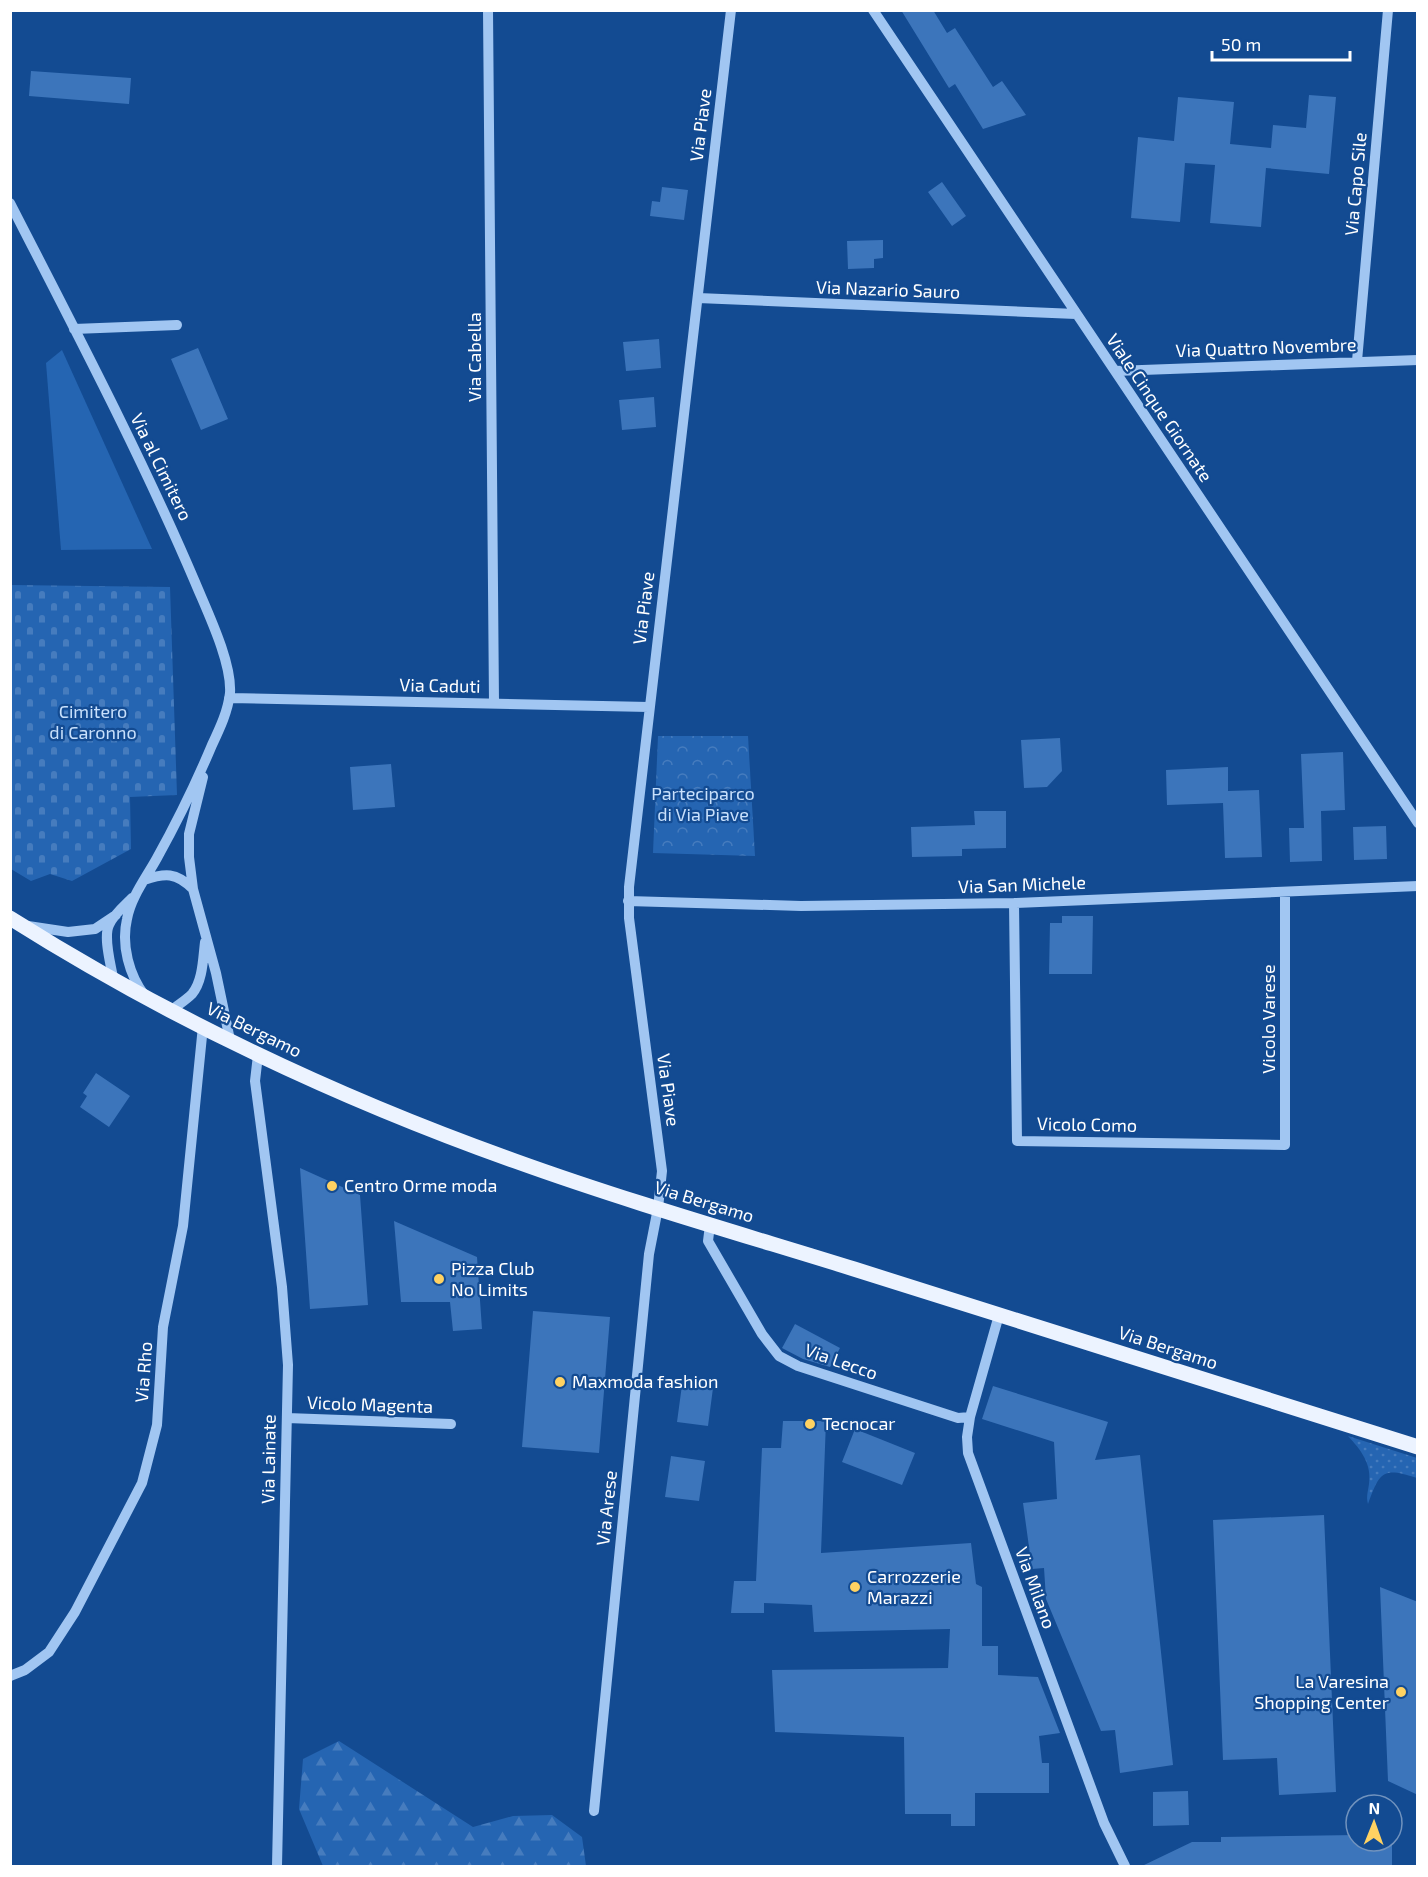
<svg xmlns="http://www.w3.org/2000/svg" width="1428" height="1877" font-family="'Exo 2',sans-serif">
	<defs>
		<pattern id="grass-dots" width="8" height="8" patternUnits="userSpaceOnUse" patternTransform="scale(1.5)"><rect width="8" height="8" fill="#2565b2"/><path d="M2 2h.1M6 6h.1" fill="none" stroke="#467cbe" stroke-width="1.8" stroke-linecap="round"/></pattern>
		<pattern id="forest-firs" width="22" height="20" patternUnits="userSpaceOnUse" patternTransform="scale(1.5)"><rect width="22" height="20" fill="#2565b2"/><path d="M5 1l3.5 6h-7zM16 11l3.5 6h-7z" fill="#467cbe"/></pattern>
		<pattern id="cemetery-stones" width="16" height="16" patternUnits="userSpaceOnUse" patternTransform="scale(1.5)"><rect width="16" height="16" fill="#2565b2"/><path d="M2 7V4a2 2 0 0 1 4 0v3zM10 15v-3a2 2 0 0 1 4 0v3z" fill="#467cbe"/></pattern>
		<pattern id="park-crowns" width="20" height="18" patternUnits="userSpaceOnUse" patternTransform="scale(1.5)"><rect width="20" height="18" fill="#2565b2"/><path d="M2 6a3 3 0 1 1 6 0M12 15a3 3 0 1 1 6 0" fill="none" stroke="#467cbe"/></pattern>
	</defs>
	<rect width="100%" height="100%" fill="#134b92"/>
	<path fill="url(#grass-dots)" d="M1348,1436l69,22v20c-34,-11 -37,-7 -49,26 -2,-8 0,-12 1,-20 3,-20 -8,-34 -21,-48z"/>
	<path fill="url(#forest-firs)" d="M339,1741l134,86 40,-11 39,-1 30,22 4,29h-263l-24,-57 4,-50z"/>
	<path fill="url(#cemetery-stones)" d="M11,585l159,2 7,208 -47,2 1,52 -59,32 -22,-7 -19,7 -20,-12z"/>
	<path fill="url(#park-crowns)" d="M658,736h90l7,120 -102,-3z"/>
	<path fill="#2565b2" d="M62,350l90,199 -91,1 -15,-187z"/>
	<path fill="#3c75bb" d="M901,10h32l14,23 8,-5 38,59 9,-6 24,34 -43,14 -28,-45 -6,4z
		M31,71l100,7 -2,26 -100,-8z
		M1309,95l27,2 -7,77 -63,-6 -5,59 -51,-4 5,-58 -30,-2 -5,59 -49,-4 7,-81 36,4 4,-44 56,5 -4,42 41,4 2,-23 33,3z
		M942,182l24,34 -14,10 -24,-34z
		M662,187l26,3 -4,30 -34,-4 2,-15 8,1z
		M883,240v18l-9,1v9l-26,1 -1,-28z
		M659,339l2,29 -35,3 -3,-29z
		M198,348l30,71 -27,11 -30,-71z
		M654,397l2,30 -34,3 -3,-30z
		M1060,738l2,33 -15,16 -23,1 -3,-48z
		M1343,752l2,58 -24,1 1,50 -32,1 -1,-34h15l-3,-74z
		M391,764l4,43 -42,3 -3,-43z
		M1228,767v24l31,-1 3,67 -37,1 -2,-55 -56,2 -1,-35z
		M974,811h32v37l-44,1v7l-50,1 -1,-30 64,-2z
		M1386,826l1,33 -33,1 -1,-33z
		M1062,916h31l-1,58h-43l1,-51h12z
		M96,1073l34,23 -21,31 -29,-20 7,-11 -4,-3z
		M300,1168l60,27 8,110 -58,4z
		M394,1221l83,36 5,72 -29,2 -3,-29h-49z
		M533,1311l77,6 -11,136 -77,-6z
		M795,1324l45,24 -10,19 -27,-8 -21,-11z
		M682,1385l31,3 -5,38 -31,-4z
		M993,1386l115,36 -13,38 45,-5 33,310 -53,8 -5,-43 -14,1 -55,-132 -2,-31 -12,1 -9,-66 34,-4 -3,-57 -72,-23z
		M783,1421h43l-5,132 150,-10 5,41 6,3v59h16v29l40,2 22,56 -21,3 3,27h7v30h-74v33h-24v-12h-46l-1,-77 -129,-5 -3,-62 176,-2 2,-39 -136,3 -2,-27 -48,-2v10h-33l3,-32h22l6,-133h19z
		M855,1429l60,24 -13,32 -60,-23z
		M671,1456l34,5 -6,40 -34,-4z
		M1324,1515l12,277 -57,3 -2,-37 -54,2 -10,-240z
		M1380,1587l38,15v193l-30,-14z
		M1188,1791l1,34 -36,1v-34z
		M1356,1835v6h36v25h-250l50,-24h29v-5z"/>
	<g fill="none" stroke-linecap="round" stroke-linejoin="round">
		<path stroke="#a1c6f2" stroke-width="10" d="M488,10l6,693
			M873,10l545,813
			M10,203c64,125 130,250 185,379 12,29 37,80 35,111 -2,18 -10,35 -18,52 -16,38 -35,77 -55,113 -11,20 -26,39 -30,61 -6,26 2,56 18,77
			M698,298l378,16
			M74,329l103,-4
			M1357,361l31,-351
			M1115,371l303,-11
			M229,698l420,9
			M203,777l-14,57v23l4,32 23,84 14,67
			M144,880c21,-7 32,-8 49,9
			M628,901l173,5 213,-3 404,-17
			M1014,903l3,238 268,4v-253
			M28,926l40,6 27,-3 21,-14
			M113,978c-2,-13 -10,-41 -4,-53 5,-11 15,-19 23,-27
			M172,1010c6,-5 14,-10 20,-16 11,-13 11,-36 13,-52
			M258,1055l-3,26 27,206 6,78 -11,501
			M710,1225l-2,16 54,93 17,22 19,10 160,52 12,-1
			M999,1315l-29,102 -3,20 1,16 136,370 21,43
			M287,1418l164,6
			M10,1676l15,-6 24,-18 26,-40 67,-129 15,-58 6,-98 20,-101 20,-200
			M594,1811l55,-557 9,-46 4,-37 -33,-253v-31l102,-877"/>
		<path stroke="#ecf3ff" stroke-width="15" d="M10,918c157,99 331,181 505,243 111,40 226,73 339,108 188,59 376,119 564,178"/>
	</g>
	<g fill="#ffd262" stroke="#134b92" stroke-width="2">
		<circle cx="332" cy="1186" r="6"/>
		<circle cx="439" cy="1279" r="6"/>
		<circle cx="560" cy="1382" r="6"/>
		<circle cx="810" cy="1424" r="6"/>
		<circle cx="855" cy="1587" r="6"/>
		<circle cx="1401" cy="1692" r="6"/>
	</g>
	<g text-anchor="middle" stroke-width="4.5" stroke-linejoin="round" paint-order="stroke">
		<g font-size="18" fill="#fff" stroke="#134b92">
			<text transform="translate(701 125) rotate(-83)" y="6">Via Piave</text>
			<text transform="translate(1356 184) rotate(-85)" y="6">Via Capo Sile</text>
			<text transform="translate(888 290) rotate(2)" y="6">Via Nazario Sauro</text>
			<text transform="translate(1266 348) rotate(-2)" y="6">Via Quattro Novembre</text>
			<text transform="translate(475 357) rotate(-90)" y="6">Via Cabella</text>
			<text transform="translate(1159 408) rotate(56)" y="6">Viale Cinque Giornate</text>
			<text transform="translate(161 467) rotate(64)" y="6">Via al Cimitero</text>
			<text transform="translate(644 608) rotate(-83)" y="6">Via Piave</text>
			<text transform="translate(440 686) rotate(1)" y="6">Via Caduti</text>
			<text transform="translate(1022 885) rotate(-2)" y="6">Via San Michele</text>
			<text transform="translate(1269 1019) rotate(-90)" y="6">Vicolo Varese</text>
			<text transform="translate(254 1030) rotate(26)" y="6">Via Bergamo</text>
			<text transform="translate(668 1090) rotate(82)" y="6">Via Piave</text>
			<text transform="translate(1087 1125) rotate(1)" y="6">Vicolo Como</text>
			<text transform="translate(704 1202) rotate(17)" y="6">Via Bergamo</text>
			<text transform="translate(1168 1348) rotate(18)" y="6">Via Bergamo</text>
			<text transform="translate(841 1362) rotate(19)" y="6">Via Lecco</text>
			<text transform="translate(144 1372) rotate(-86)" y="6">Via Rho</text>
			<text transform="translate(370 1405) rotate(2)" y="6">Vicolo Magenta</text>
			<text transform="translate(269 1459) rotate(-89)" y="6">Via Lainate</text>
			<text transform="translate(607 1508) rotate(-84)" y="6">Via Arese</text>
			<text transform="translate(1035 1588) rotate(70)" y="6">Via Milano</text>
		</g>
		<g font-size="18" fill="#c8e0fc" stroke="#134b92">
			<text x="93" y="718">Cimitero<tspan x="93" dy="21">di Caronno</tspan></text>
			<text x="703" y="800">Parteciparco<tspan x="703" dy="21">di Via Piave</tspan></text>
		</g>
		<g font-size="18" fill="#fff" stroke="#134b92" text-anchor="start">
			<text x="344" y="1192">Centro Orme moda</text>
			<text x="451" y="1275">Pizza Club<tspan x="451" dy="21">No Limits</tspan></text>
			<text x="572" y="1388">Maxmoda fashion</text>
			<text x="822" y="1430">Tecnocar</text>
			<text x="867" y="1583">Carrozzerie<tspan x="867" dy="21">Marazzi</tspan></text>
			<text x="1389" y="1688" text-anchor="end">La Varesina<tspan x="1389" dy="21">Shopping Center</tspan></text>
		</g>
	</g>
	<rect width="1428" height="1877" fill="none" stroke="#ffffff" stroke-width="24"/>
	<g transform="translate(1374 1823) rotate(1)"><circle r="28" fill="#134b92" stroke="#7193be" stroke-width="1.5"/>
	<path d="M0-4.5L10 22L0 15L-10 22Z" fill="#ffd262"/>
	<text y="-9" font-size="16" font-weight="bold" text-anchor="middle" fill="#ffffff">N</text>
	</g>
	<path d="M1212 51v9h138v-9" fill="none" stroke="#ffffff" stroke-width="3"/>
	<text x="1221" y="51" font-size="18" fill="#ffffff" stroke="#134b92" stroke-width="4.5" paint-order="stroke">50 m</text>
</svg>
